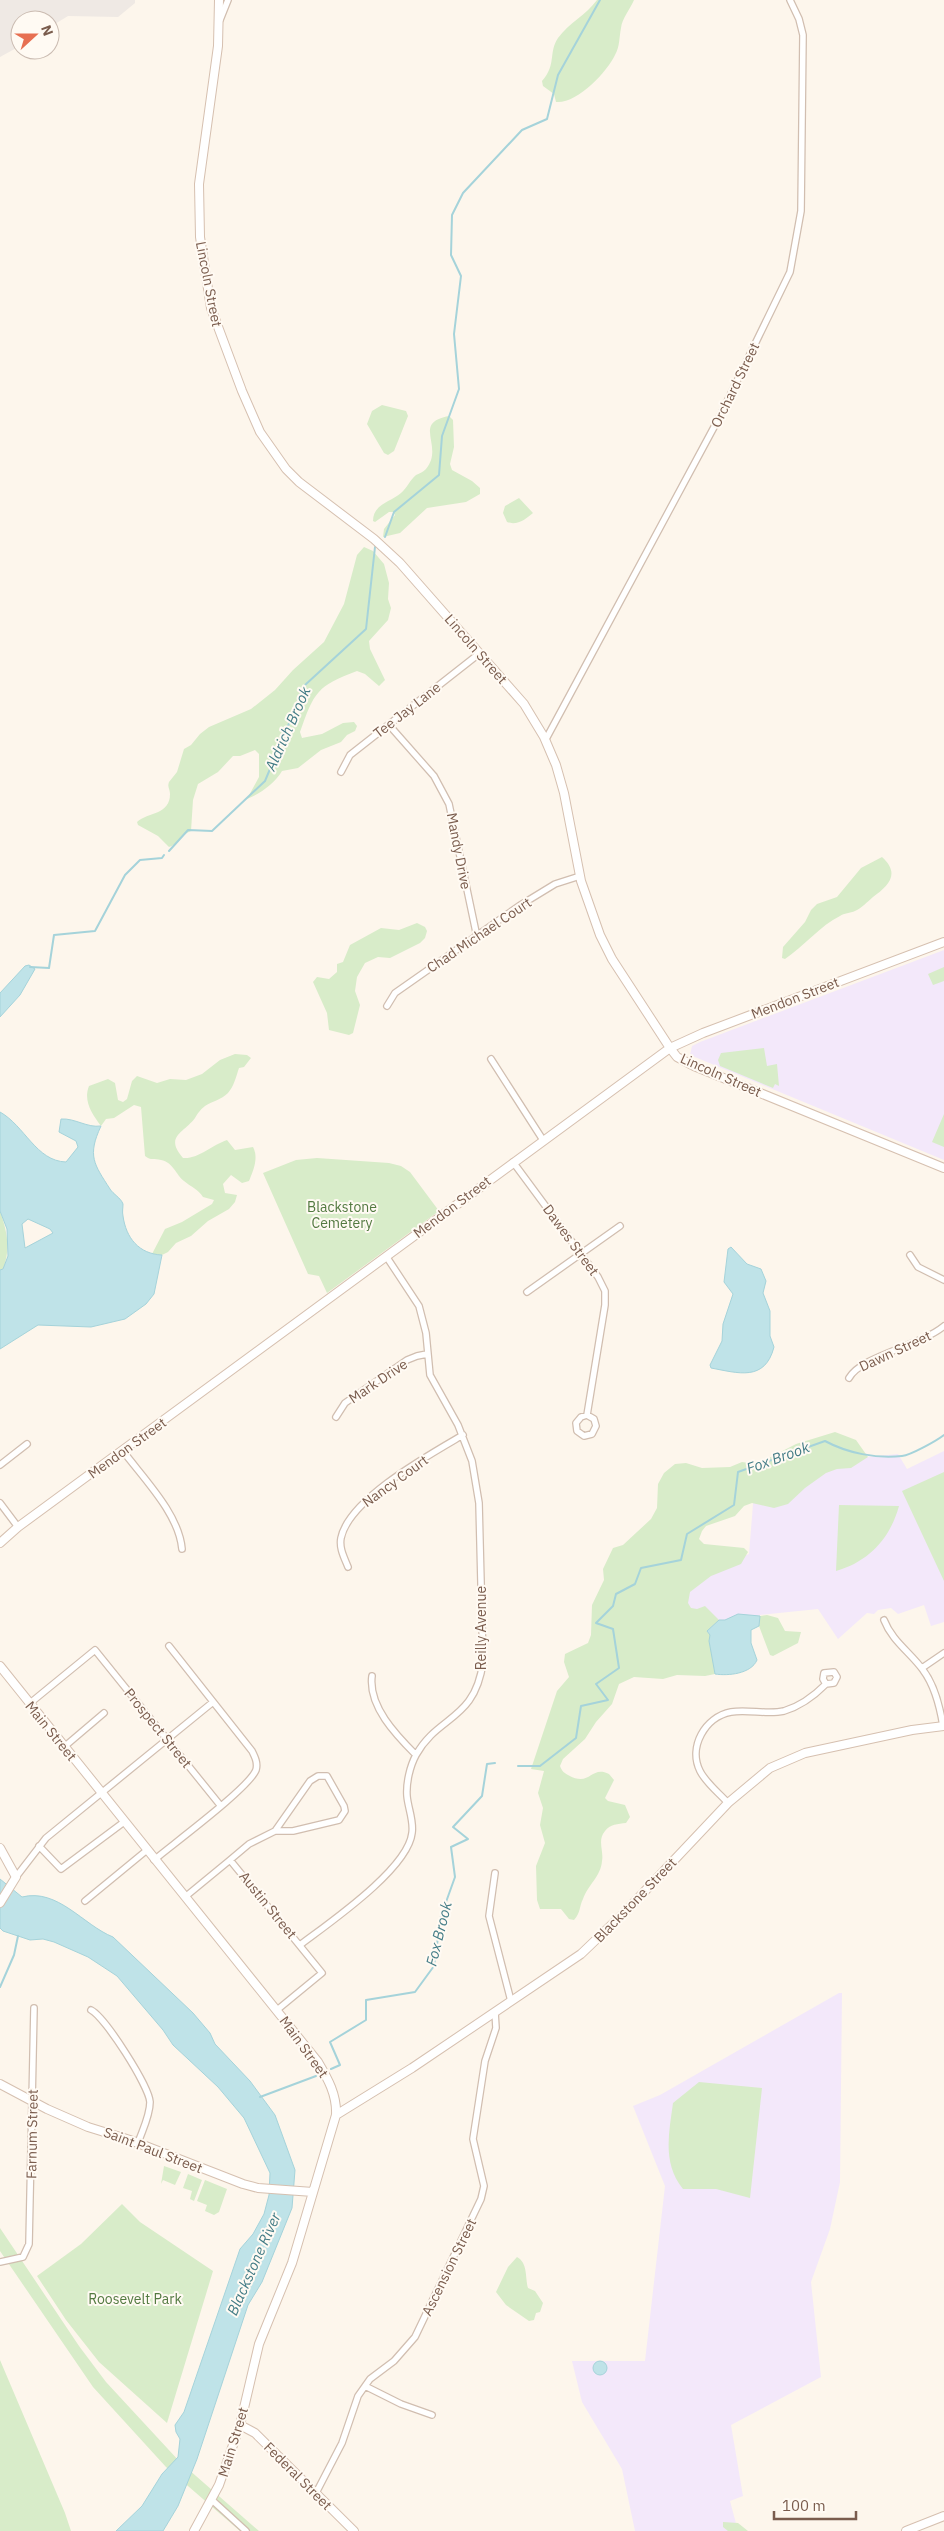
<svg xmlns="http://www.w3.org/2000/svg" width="944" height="2531" font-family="'IBM Plex Sans',sans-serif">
	<rect width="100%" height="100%" fill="#fdf6ec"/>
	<path fill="#efe9e4" d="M0,0h135v3l-17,14 -50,-1 -18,11v-7h-30v26l-20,11z"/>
	<path fill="#f3e8fa" d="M944,950v210l-254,-105 2,-9 8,-4z
		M944,1451v171l-13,4 -7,-21 -26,9 -7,-6 -13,2 -4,4 -7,-1 -29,26 -20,-30 -58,6 -95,30 -19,-48 103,-43 7,-87 142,-13 9,15z
		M839,1993h3l-2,189 -10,47 -19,53 10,95 -90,48 12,71 -13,5 8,30h-103l-13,-62 -40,-67 -10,-41h73l20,-175 -32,-80 27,-11z"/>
	<path fill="#d8ecc9" d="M597,0h37c-4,9 -12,19 -13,28 -2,10 -1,18 -6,27 -8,17 -38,49 -59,47l-2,-8 -11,-8 -1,-5c15,-17 6,-28 16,-43 11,-15 28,-23 39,-38z
		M382,405l24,6 2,5 -14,35 -6,4 -4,-2 -17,-29 5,-13z
		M449,416l4,4 1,27 -4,17 2,6 20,11 8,7v6l-14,8 -39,6 -27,25 -17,4 1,-8 11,-14 -2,-3h-4l-14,10 -2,-1c0,-17 18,-19 28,-28 6,-5 9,-13 15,-18 4,-2 7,-3 10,-6 19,-23 -15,-46 23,-53z
		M519,498l14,15c-7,6 -16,13 -26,9l-4,-9 2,-7z
		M364,547l9,4 11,13 5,19 -1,16 3,9 -3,12 -19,21 1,8 15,31 -6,6 -14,-12 -8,-3c-40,15 -43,21 -57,61l2,6 20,-4 21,-11 11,-1 3,4 -2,5 -8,4 -6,7 -20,8 -23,18 -16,3c-7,12 -22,23 -35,28l12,-22v-23l-4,-4 -15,6h-7l-15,16 -20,12 -5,16 -2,31c-11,4 -14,14 -22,16l-11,-11 -20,-11 -1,-3c11,-10 33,-7 33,-28 0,-5 -3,-7 -1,-12l8,-10 7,-23 7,-4 9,-11 9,-7 42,-18 24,-19 18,-20 31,-28 20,-38 13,-49z
		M882,857c19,17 6,29 -9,40 -6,5 -11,11 -18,14 -5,2 -11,2 -15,5 -19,9 -37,31 -55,43l-3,-1 1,-11 22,-25 6,-12 6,-6 20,-7 24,-29z
		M417,923l8,4 2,4 -2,7 -5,5 -30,15 -12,-1 -13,6 -8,14 -2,14 5,14 -7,28 -4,2 -20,-5 -2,-17 -14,-31 4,-5 12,2 8,-7v-8l6,-2 7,-17 31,-17 18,2z
		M944,967v14l-11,4 -5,-11z
		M764,1048l3,18 10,-2 2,22 -4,-2 -2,4 -53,-22 -2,-6 3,-7z
		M235,1054l12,1 4,3 -7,9 -5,1c-3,9 -5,18 -11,25 -7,7 -15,8 -23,13 -5,4 -7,7 -10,12 -11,15 -31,18 -12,40 16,1 29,-13 44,-18l8,10 18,-3c6,11 0,24 -4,34l-7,2 -11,-8 -8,9 2,9 12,2 -2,7 -6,7 -21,12 -17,15 -15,7 -8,9 -6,3 -10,-1 13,-25 17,-7 30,-18 2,-4 -11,-3c-5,-8 -12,-10 -19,-16 -8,-6 -11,-19 -23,-21 -7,-2 -10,1 -16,-4l-4,-49 -7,-2 -20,13 -8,1 -5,7c-9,-12 -18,-25 -12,-40l19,-7 7,4 3,17 5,2 4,-3 5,-18 5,-5 20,7 13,-4 16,1 16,-6 18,-14z
		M944,1114v33l-12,-5z
		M317,1158l72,5 12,3 9,6 29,39 -112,82 -8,-17 -11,-2 -45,-101 33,-13z
		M0,1211c7,20 11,38 3,58l-3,1z
		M835,1432l21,8 12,17 -17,11 -14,1 -11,4 -21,15 -17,16 -14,4 -22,-5 -8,3 -9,10 -29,10 -4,5 -3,8 5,5 40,4 4,4 -7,12 -30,12 -21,16 -2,11 3,5 6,1 8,-3 14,14 -12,11 3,4 5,39 -10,2 -28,-1 -14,4 -29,-2 -15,7 -7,20 -16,18 -11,17 -22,20 -3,7c2,5 3,6 8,9 23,13 22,-10 41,-1l5,6 -9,18 3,3 17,4 5,12 -4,6c-8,1 -16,1 -21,8 -8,9 -1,20 -3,30 -1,15 -14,24 -19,38 -4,8 -2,13 -9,21l-5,-1 -8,-10h-21l-3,-9 -1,-34 9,-23 -5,-18 3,-17 -5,-15 6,-22 -13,-2 26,-78 12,-14 -5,-15 1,-8 23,-11 3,-8 1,-30 12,-25 -1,-11 10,-21 10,-3 28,-26 6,-11 1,-24 6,-11 11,-9 11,-1 16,5 28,-1 12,-5 7,1 18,-4 29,-15z
		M944,1472v109l-42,-90z
		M839,1505l60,1c-9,33 -31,56 -63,65z
		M767,1615l11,3 7,13 16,1 -3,11 -25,13 -3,-1 -11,-29 1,-10z
		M699,2082l63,6 -12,110 -34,-9h-33c-21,-26 -14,-56 -10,-86z
		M164,2166l17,6 -6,13 -12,-5 -2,4z
		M188,2174l14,6 -8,21 -4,-2 2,-8 -9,-3z
		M205,2180l22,9 -8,23 -5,3 -9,-4 2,-6 -10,-4z
		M122,2204l18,18 73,49 -46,152 -68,-61 -33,-42 -29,-44 44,-32z
		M0,2228l79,118 27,36 74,80 79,69h-19l-74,-64 -73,-80 -93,-136z
		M517,2257c11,6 8,20 11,31l7,3 8,12 -3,9 -4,1 -2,7 -5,1 -23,-16 -10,-13 12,-25z
		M0,2360l65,153 6,18h-71z
		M723,2522l15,1 10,8h-20l-5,-4z"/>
	<path fill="#bfe3e8" stroke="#a5d3da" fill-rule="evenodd" d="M29,965l6,4 -15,26 -20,22v-24l25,-27z
		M0,1112c25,14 36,49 66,50l12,-15 -2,-6 -17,-9 2,-13c14,-1 26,9 40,7 -14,30 -7,38 9,63 3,5 11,9 13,15 0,4 -1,8 0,12 3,22 16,38 39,39l-8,39 -8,10 -21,15 -34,8 -53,-2 -38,24v-79l3,-1 5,-13 -1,-27 -7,-18zM28,1219l22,10 3,4 -28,15 -3,-24z
		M731,1247l16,17 14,5 5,12 -3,12 7,18v25l4,11c-9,35 -36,26 -63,21l-1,-3 12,-24 1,-17 10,-30 -9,-12 4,-33z
		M738,1614l22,2 -1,10 -8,4v13l6,17c-6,14 -29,16 -42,14l-6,-33 1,-6 -3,-4 12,-11h6z
		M0,1879l22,18c36,-9 61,28 91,40l80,76 17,20 5,11 35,37 25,34 20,55 -3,38 -30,74 -14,23 -51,154 -19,47 -15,25h-47l26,-25 20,-32 16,-17 2,-18 -4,-7 -1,-7 9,-13 56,-163 13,-15 11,-20 5,-19 1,-22 -26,-55 -26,-31 -45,-42 -10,-15 -46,-54 -29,-19 -34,-15 -11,-3 -13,1 -27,-9 -3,-3z
		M593 2368a7 7 0 1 1 14 0a7 7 0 1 1-14 0Z"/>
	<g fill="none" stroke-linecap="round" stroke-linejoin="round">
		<path stroke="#a5d3da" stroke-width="2" d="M385,537l9,-25 45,-37 3,-39 17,-47 -5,-55 7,-58 -10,-21 1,-40 11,-22 59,-63 25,-11 11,-44 42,-75
			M169,851l19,-21 24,1 53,-50 40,-96 61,-56 9,-82
			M30,967l19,1 5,-33 41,-4 30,-56 15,-15 22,-2 2,-3
			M518,1766h22l36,-28 5,-32 27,-6 -12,-16 23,-16 -6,-39 -17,-6 17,-17 3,-12 19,-10 6,-16 40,-8 6,-26 47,-29 4,-33 87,-31c22,12 52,18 77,15 9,-1 34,-15 42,-21
			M0,1987l14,-32 4,-19
			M331,2069l9,-4 -10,-23 36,-22v-20l49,-8 19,-26 7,-50 14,-39 -4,-30 17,-8 -15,-12 29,-31 5,-32 8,-1
			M260,2097l56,-21"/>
		<defs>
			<path id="street" d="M220,20l8,-20
				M389,725l45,51 15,28 28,133
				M546,739l174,-323 70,-144 11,-61 2,-176 -4,-16 -9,-19
				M341,772l9,-17 130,-102
				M387,1006l8,-13 124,-87 36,-22 25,-8
				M491,1059l52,81
				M513,1162l85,115 7,14v14l-18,110 7,4 2,7 -4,8 -8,2 -7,-5 -1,-8 5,-6 6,-2
				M910,1255l8,12 26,13
				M527,1292l93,-66
				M849,1378c12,-22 71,-32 95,-52
				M336,1417l9,-14 62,-43 10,-4 10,-2
				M123,1451c21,28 56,63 59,98
				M0,1465l27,-21
				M0,1503l18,24
				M348,1567c-4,-10 -9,-19 -7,-29 8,-39 88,-83 122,-103
				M884,1620c8,21 27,33 39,50 12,16 17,37 20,56
				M922,1668l22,-15
				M372,1676c-4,30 24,59 44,79
				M29,1704l66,-54 125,155
				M64,1747l40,-34
				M728,1803c-9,-10 -22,-20 -28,-32 -12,-24 5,-54 31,-59 17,-3 36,3 53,-1 17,-5 30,-15 42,-27l8,-1 3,-6 -3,-5 -10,1 -1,6 3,5
				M39,1846l22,23 63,-47
				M154,1860c19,-16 95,-72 102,-90 2,-7 -1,-13 -4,-19l-83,-105
				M230,1860l19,-16 26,-13h18l46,-11 6,-9 -1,-5 -17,-30h-9l-8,5 -35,50
				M495,1873l-6,43 22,85
				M16,1877l30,-39 167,-136
				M185,1897l45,-37 92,113 -45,37
				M85,1901l62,-51
				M300,1945c29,-22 108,-76 112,-112 2,-12 -4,-25 -5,-37 -1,-13 3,-30 9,-41 22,-40 59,-34 67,-93l-4,-159 -7,-42 -14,-36 -28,-50 -4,-42 -7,-27 -33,-50
				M91,2010c14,7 58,76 59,92 0,14 -8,29 -12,41
				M0,2262l23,-5 6,-13 5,-236
				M365,2386l36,18 31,11
				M316,2493l26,-50 16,-47 12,-17 24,-18 21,-24 66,-138 3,-13 -11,-47 12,-78 11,-33 -1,-16
				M212,2500l34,31"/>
			<path id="secondary" d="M219,0l-1,46 -19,138 1,53 11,71 31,83 18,41 26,37 13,13 75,57 26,24 124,141 20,33 12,28 8,28 17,88 19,54 12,24 58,89 7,9 17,9 250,102
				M0,1543l18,-16 652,-479 33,-15 241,-91
				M0,1666l318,396c10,17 19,33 18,53l-44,148 -33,81 -19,81 -21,60 -25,46
				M0,1848l16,29 -16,26
				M0,2084l47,25 41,18 42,13 113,44 15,4 55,4
				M336,2115l76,-47 169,-114 46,-44 101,-107 42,-35 35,-15 107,-23 32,-4
				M240,2425l15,8 99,98
				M906,2531l38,-15"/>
		</defs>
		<use href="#street" stroke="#d1beb0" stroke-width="8"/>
		<use href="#secondary" stroke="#d6c0b0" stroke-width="10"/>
		<use href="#street" stroke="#fff" stroke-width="5.5"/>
		<use href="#secondary" stroke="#fff" stroke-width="8"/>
	</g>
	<g text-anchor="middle" stroke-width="4" stroke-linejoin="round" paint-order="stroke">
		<g font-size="14" fill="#7a5c4d" stroke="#fffaf3">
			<text transform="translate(209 284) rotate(79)" y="5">Lincoln Street</text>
			<text transform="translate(735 385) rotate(-64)" y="5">Orchard Street</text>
			<text transform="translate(476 649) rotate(49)" y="5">Lincoln Street</text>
			<text transform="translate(407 710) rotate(-38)" y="5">Tee Jay Lane</text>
			<text transform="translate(459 851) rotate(79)" y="5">Mandy Drive</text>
			<text transform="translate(479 935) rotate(-34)" y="5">Chad Michael Court</text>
			<text transform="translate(795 998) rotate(-21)" y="5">Mendon Street</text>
			<text transform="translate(721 1075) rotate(24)" y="5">Lincoln Street</text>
			<text transform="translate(452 1207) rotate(-37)" y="5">Mendon Street</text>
			<text transform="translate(571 1240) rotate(54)" y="5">Dawes Street</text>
			<text transform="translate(895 1351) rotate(-25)" y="5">Dawn Street</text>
			<text transform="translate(378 1381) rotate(-34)" y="5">Mark Drive</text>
			<text transform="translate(127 1448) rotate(-36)" y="5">Mendon Street</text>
			<text transform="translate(395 1481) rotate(-36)" y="5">Nancy Court</text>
			<text transform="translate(481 1628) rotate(-90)" y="5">Reilly Avenue</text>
			<text transform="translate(158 1728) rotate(51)" y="5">Prospect Street</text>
			<text transform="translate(51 1731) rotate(51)" y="5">Main Street</text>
			<text transform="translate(635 1900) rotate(-46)" y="5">Blackstone Street</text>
			<text transform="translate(268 1905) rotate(51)" y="5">Austin Street</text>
			<text transform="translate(304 2047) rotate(54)" y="5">Main Street</text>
			<text transform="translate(32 2134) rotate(-89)" y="5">Farnum Street</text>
			<text transform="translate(153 2150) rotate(21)" y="5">Saint Paul Street</text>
			<text transform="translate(449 2267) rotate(-64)" y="5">Ascension Street</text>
			<text transform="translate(233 2442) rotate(-73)" y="5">Main Street</text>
			<text transform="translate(298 2476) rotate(45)" y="5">Federal Street</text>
		</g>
		<g font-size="14" fill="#537a41" stroke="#fffaf3">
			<text x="342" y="1212">Blackstone<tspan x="342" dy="16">Cemetery</tspan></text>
			<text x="135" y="2304">Roosevelt Park</text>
		</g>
		<g font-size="15" font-style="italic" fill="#437c86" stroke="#fffaf3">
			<text transform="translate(288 729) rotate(-66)" y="5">Aldrich Brook</text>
			<text transform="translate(778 1458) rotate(-20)" y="5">Fox Brook</text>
			<text transform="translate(439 1934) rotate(-76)" y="5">Fox Brook</text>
			<text transform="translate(254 2264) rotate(-66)" y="5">Blackstone River</text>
		</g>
	</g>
	<g transform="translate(35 35) rotate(69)"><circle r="24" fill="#fffaf3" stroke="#cabbb1"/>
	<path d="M0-4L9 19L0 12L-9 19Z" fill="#e76f51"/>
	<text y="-8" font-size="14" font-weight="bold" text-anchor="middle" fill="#7a5c4d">N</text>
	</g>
	<path d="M774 2511v8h82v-8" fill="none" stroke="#7a5c4d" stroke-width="2.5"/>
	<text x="782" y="2511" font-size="15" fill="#7a5c4d" stroke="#fffaf3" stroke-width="4" paint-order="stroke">100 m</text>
</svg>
